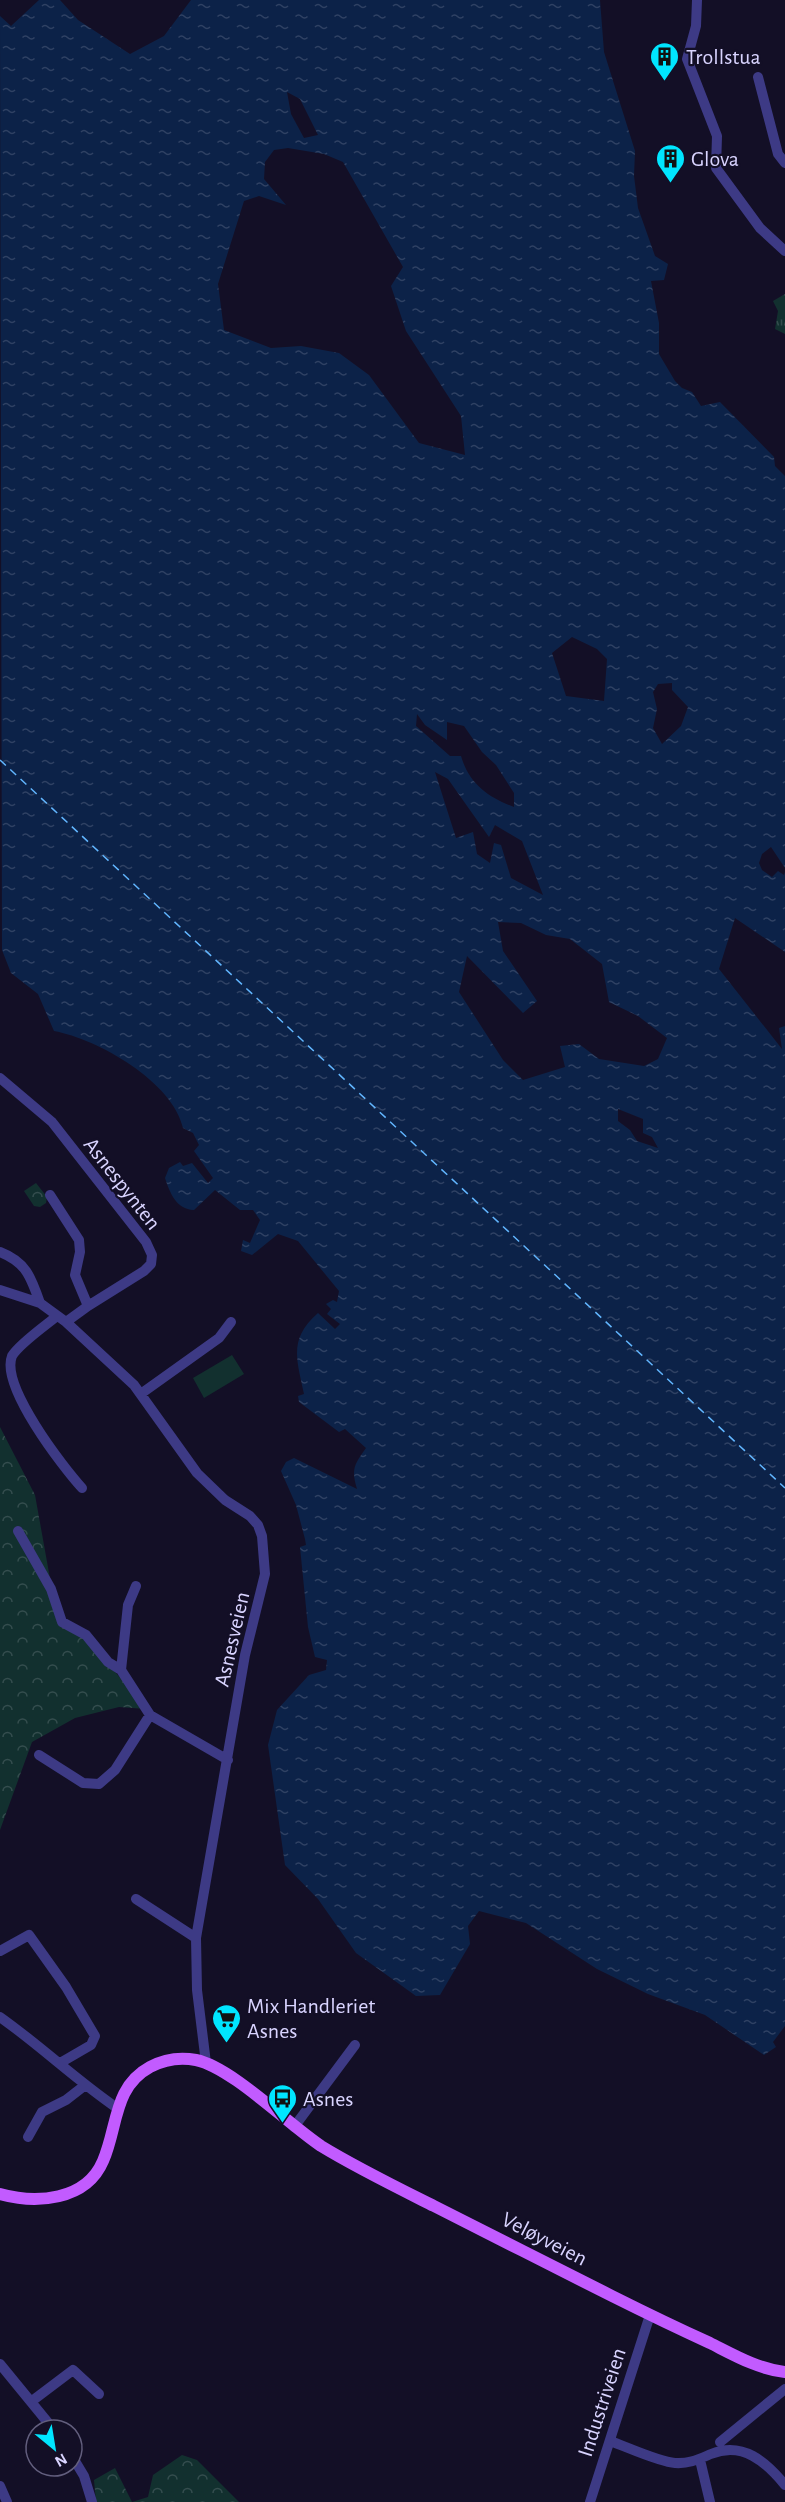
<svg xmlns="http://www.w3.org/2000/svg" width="785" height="2502" font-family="'Alegreya Sans',sans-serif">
	<defs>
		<pattern id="grass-tufts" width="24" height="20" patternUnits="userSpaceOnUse" patternTransform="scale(1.5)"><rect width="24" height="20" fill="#12302f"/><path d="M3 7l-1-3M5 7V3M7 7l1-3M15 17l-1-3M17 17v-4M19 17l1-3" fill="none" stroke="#344d4e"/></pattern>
		<pattern id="forest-crowns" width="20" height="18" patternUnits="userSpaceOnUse" patternTransform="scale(1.5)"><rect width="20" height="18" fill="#12302f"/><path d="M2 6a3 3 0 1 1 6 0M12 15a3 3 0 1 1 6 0" fill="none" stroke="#344d4e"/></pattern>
		<pattern id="water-ripples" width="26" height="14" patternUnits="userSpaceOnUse" patternTransform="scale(1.5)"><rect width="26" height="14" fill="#0c2248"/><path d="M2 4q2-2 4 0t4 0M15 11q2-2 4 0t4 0" fill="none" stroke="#2f4163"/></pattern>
	</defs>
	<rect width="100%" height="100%" fill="#130f26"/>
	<path fill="url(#grass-tufts)" d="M785,294v40l-10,-5 3,-18 -5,-10z"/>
	<path fill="url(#forest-crowns)" d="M36,1183l11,14 -1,6 -6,4 -6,-1 -10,-15z
		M0,1427l35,68 21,117 26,20 64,77 -27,-2 -44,11 -43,24 -32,88z
		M182,2455l15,5 42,42h-107l16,-5 5,-22z
		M115,2468l17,34h-36l-2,-22z"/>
	<path fill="#12302f" d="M232,1355l12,19 -40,24 -11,-20z"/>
	<path fill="url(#water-ripples)" fill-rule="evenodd" d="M39,0h21l18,20 52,34 34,-18 27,-36h409l4,52 31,99 -1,25 4,32 17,48 13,8 -4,16 -13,1 8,42v31l16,27 7,7 10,4 9,14 19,-4 54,55 1,9 10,10v392l-14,-21 -9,7 -3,9 3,7 10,7 6,-6 6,4 1,-3v80l-50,-34 -16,51 63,80 -3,-21 6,-2v1000l-12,16 3,5 -12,8 -59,-40 -57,-21 -51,-25 -71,-46 -47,-12 -11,15 2,18 -30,51 -24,1 -60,-43 -38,-54 -33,-34 -17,-120 9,-35 32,-35 17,-5 1,-10 -12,-3 -7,-30 -8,-80 6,-2 -1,-6 -9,-34 -15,-34 5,-9 8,-4 63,31c-6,-20 -3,-24 9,-41l-21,-19 -6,3 -40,-30 -1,-6 6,-2c-7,-34 -16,-55 14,-81l17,16 5,-5 -13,-10 4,-5 -5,-5 7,-4 4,2 2,-11 -41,-50 -20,-7 -26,21 -11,-4 2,-11 7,3 10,-23 -7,-10h-13l-25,-20 -21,20c-18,-1 -24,-17 -29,-32l4,-10 11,-6 3,4 9,-3 16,20 5,-5 -19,-27 5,-6 -6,-12 -10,-5c-10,-46 -85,-89 -129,-97l-16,-37 -27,-21 -9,-23 -2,-934 11,10zM287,92l13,7 18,36 -14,3 -13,-24zM288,148l36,6 19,8 60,105 -12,19 15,45 55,85 4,39 -46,-12 -50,-68 -30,-22 -38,-7 -30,2 -47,-18 -6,-46 26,-83 15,-5 27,9 -22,-26 1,-17 9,-12zM572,637l25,12 10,10 -3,42 -38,-5 -14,-43zM672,683v7l16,17 -7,19 -19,18 -9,-16 4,-19 -4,-17 5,-8zM417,714l8,11 22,15v-18l17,4 18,26 14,13 18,28v14c-26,-10 -45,-23 -53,-51h-11l-34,-30zM435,772l13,7 41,58 6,-12 27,16 21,54 -32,-17 -10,-33 -7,-2 -4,20 -13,-9 -4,-22 -17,6zM498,922l23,1 25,12 24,4 32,25 7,38 29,14 29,22 -9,21 -14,7 -45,-7 -20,-15 -19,2 5,21 -42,13 -20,-20 -44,-68 8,-36 56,57 14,-12 -34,-50zM618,1109l25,10v14l9,4 6,11 -21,-7 -7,-11 -12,-9z"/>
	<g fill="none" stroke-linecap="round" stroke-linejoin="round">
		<path stroke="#62b6ff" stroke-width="1.5" stroke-dasharray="8 6" stroke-linecap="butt" d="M0,760l785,728"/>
		<path stroke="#3d3a85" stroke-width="10" d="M697,0l-1,26 -9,33 30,77 -1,32 44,60 25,23
			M758,77l20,77 7,9
			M0,1078l52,44 94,120 6,13 -1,9 -7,7 -56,35
			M50,1195l29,45 1,12 -5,23 13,31 -22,16
			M0,1252c26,10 31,25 40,51
			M0,1290l40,13 26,19 68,63 63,88 28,27 25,16 8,9 4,11 3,38 -20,81 -49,283 1,52 9,73
			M57,1316c-12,10 -38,28 -45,40 -12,30 51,111 70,132
			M142,1393l77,-55 12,-16
			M18,1531l33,58 11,33 24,13 22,27 13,8
			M136,1586l-8,19 -7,65 29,45 78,45
			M39,1755l44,28 16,1 16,-14 35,-55
			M136,1899l60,39
			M0,1951l29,-16 37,52 29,49 -4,9 -31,18
			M0,2017c41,29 76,63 117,91
			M294,2127l61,-82
			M28,2137l14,-25 24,-12 18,-14
			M0,2364l54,66
			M32,2401l41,-31 26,24
			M610,2441c17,6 49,21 65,22 14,1 24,-4 36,-9 32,-13 55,8 74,31
			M720,2442l65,-53
			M72,2456l12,20 8,26
			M700,2460l10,42
			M0,2486l7,16
			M590,2502l60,-187"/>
		<path stroke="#c25bff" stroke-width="12" d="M0,2194c36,10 86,7 103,-33 15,-34 10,-74 47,-94 15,-8 30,-10 46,-7 35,7 92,64 125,86 36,22 75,41 113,60 59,30 119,60 178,90 32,16 65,32 98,47 24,12 48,26 75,29"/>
	</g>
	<defs>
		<symbol id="building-pin" viewBox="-11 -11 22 30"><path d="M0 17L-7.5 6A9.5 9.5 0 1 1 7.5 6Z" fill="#00e5ff" stroke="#130f26"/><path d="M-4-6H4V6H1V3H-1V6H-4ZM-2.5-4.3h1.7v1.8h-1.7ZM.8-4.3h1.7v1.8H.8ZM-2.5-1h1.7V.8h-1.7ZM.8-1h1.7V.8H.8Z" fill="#111"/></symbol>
		<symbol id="supermarket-pin" viewBox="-11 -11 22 30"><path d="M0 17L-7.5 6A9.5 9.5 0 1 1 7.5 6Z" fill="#00e5ff" stroke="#130f26"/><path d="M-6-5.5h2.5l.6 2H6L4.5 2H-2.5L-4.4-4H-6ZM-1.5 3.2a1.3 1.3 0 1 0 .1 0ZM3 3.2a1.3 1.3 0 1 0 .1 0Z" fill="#111"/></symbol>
		<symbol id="bus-pin" viewBox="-11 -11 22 30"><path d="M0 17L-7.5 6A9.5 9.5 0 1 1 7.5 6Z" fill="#00e5ff" stroke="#130f26"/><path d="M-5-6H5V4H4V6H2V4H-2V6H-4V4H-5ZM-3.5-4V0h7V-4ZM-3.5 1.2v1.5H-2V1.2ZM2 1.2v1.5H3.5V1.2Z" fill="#111"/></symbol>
	</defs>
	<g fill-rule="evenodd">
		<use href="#building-pin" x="648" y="40" width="33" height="45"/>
		<use href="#building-pin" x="654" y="142" width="33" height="45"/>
		<use href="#supermarket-pin" x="210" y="2002" width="33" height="45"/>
		<use href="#bus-pin" x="266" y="2082" width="33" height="45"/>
	</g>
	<g text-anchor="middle" stroke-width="4.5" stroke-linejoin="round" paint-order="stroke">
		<g font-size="22" fill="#d9d4ff" stroke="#130f26" text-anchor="start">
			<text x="686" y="64">Trollstua</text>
			<text x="691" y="166">Glova</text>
			<text x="247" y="2013">Mix Handleriet<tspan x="247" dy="25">Asnes</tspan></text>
			<text x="303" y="2106">Asnes</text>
		</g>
		<g font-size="22" fill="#d9d4ff" stroke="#130f26">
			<text transform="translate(123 1183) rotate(52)" y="8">Asnespynten</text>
			<text transform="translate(231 1639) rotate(-77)" y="8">Asnesveien</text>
			<text transform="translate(545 2238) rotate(27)" y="8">Veløyveien</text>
			<text transform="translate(601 2402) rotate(-72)" y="8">Industriveien</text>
		</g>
	</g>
	<g transform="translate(54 2448) rotate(150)"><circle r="28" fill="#130f26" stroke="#625e7d" stroke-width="1.5"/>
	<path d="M0-4.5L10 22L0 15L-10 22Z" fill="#00e5ff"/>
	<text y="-9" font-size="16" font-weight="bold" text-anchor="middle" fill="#d9d4ff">N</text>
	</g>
</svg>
